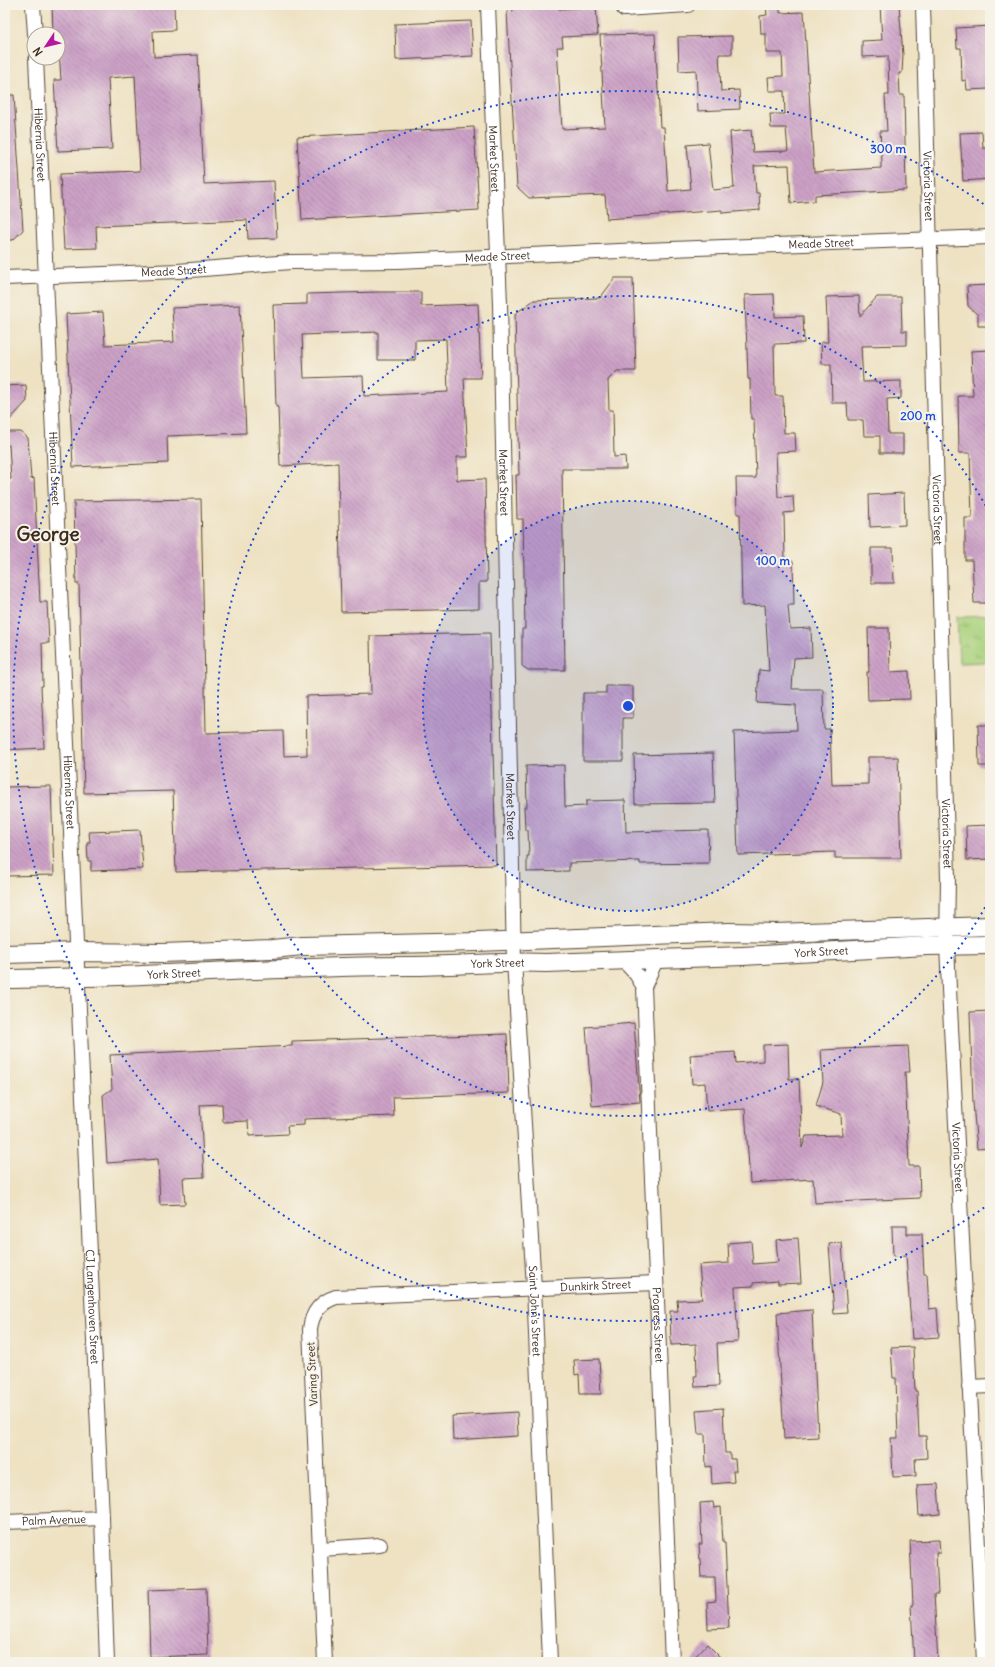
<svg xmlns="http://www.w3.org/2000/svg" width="995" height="1667" font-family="Delius,sans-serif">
	<defs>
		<pattern id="grass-tufts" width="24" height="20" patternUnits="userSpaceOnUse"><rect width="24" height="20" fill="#a9d17c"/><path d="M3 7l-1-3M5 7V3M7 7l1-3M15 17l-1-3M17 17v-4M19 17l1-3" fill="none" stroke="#8baa65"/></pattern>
		<pattern id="building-back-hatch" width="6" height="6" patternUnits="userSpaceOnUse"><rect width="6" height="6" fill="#cca2c7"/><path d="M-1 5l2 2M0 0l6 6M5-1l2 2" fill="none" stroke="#a784a1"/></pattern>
	</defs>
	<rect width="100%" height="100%" fill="#f7f3e8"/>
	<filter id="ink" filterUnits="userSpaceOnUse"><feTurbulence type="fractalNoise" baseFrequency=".025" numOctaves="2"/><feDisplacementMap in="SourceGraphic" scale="8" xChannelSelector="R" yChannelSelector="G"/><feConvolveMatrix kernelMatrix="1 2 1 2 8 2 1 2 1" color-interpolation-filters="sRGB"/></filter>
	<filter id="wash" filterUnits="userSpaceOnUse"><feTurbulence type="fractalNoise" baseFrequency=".012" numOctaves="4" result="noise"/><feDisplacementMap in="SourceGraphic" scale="16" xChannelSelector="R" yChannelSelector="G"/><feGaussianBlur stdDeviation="0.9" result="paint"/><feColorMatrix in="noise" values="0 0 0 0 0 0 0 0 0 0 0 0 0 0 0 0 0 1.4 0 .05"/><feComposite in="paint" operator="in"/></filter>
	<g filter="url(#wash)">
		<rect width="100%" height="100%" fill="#eee2c3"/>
		<path fill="url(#grass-tufts)" stroke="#727e4d" d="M990,616v46l-31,1 -2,-46z"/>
		<g id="blocks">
			<path fill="url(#building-back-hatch)" fill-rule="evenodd" d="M52,5h122l1,25 -22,1 1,26 44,-2 6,129 70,-3 3,57 -29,1 -1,-19 -151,6 1,22 -33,1 -4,-75 80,-3 -5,-95 -27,2 4,71 -54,2 -4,-71h7l-3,-46h-5z
				M513,5h46v4l37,-2 2,28 -36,2 1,10h-6l5,82 43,-2 -5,-92 55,-1 5,93h4l4,64 23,-2 -4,-44 21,-2 5,47 21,-2 -4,-56 21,-2 2,22 35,-1 -2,-23h-15l-1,-14h15l-1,-23h-15l-1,-14 15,-1 -1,-23h-16v-19h-5l-1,-18 7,-1 -1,-10h14v8l24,-1 10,160 67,-4v-6h1l-2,-31h7l-2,-36h4l-1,-39 -26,1v-16l20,-1 -2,-35h19l4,50 -1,18h-3l1,22h4l2,95 -91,5v6l-24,2 -2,-38 -35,1 2,27h3l1,17 -38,3v-3l-115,9 -2,-24 -76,3 -12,-11 -10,-175 6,-1z
				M471,21l2,35 -77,4 -1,-36z
				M990,26v20h-3l2,43 -22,1 -1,-10 -4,1 -1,-33h-4l-1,-20z
				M732,36v18h-13l2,37 18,-1 1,19 -42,2 -2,-41 -17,1 -1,-34z
				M5,95h9l9,135 -10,10h-8z
				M474,127l5,83 -177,10 -5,-83z
				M982,132l1,16h6l1,31 -27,2 -3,-48z
				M615,278h18l3,93h-19l-9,9 1,30h4l1,47 11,-1 1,13h-64l3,201h-37l-6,-4v-37h3l-2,-110h-6l-1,-44h3l-4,-161 19,-14 66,-2z
				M990,285v41h-12v-11l-10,-9 -1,-20z
				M378,292h43v14l57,-2 3,74h-17l4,79h-11v23l28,-1 2,103h-8v27l-138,3 -3,-149 -58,3 -2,-59h-2l-3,-102 34,-1v-10zM378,332v28h37v-20l31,-1 2,53 -84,4 -1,-20 -59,2 -2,-43z
				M774,294l1,23 28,-1 1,27 -30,1 1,52h8l1,37h11l1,18 -20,1 2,45 15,-1 1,16 -10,1 1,48h8l1,44h-6l2,24 21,-1 1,29 -18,1 -2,31h31l1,40h6l2,56 36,-1v-27h30l3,101h-66v-6l-97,3 -4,-123 63,-2 -1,-25 -39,-2 2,-33 10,1 -4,-66 -23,1 -2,-92h-3l-1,-36h20l-2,-59h-3l-1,-40h-2l-3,-84z
				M859,296l1,20 17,-19h24l1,34h5v14l-46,1 2,36 38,-1v17l-14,1 1,35h15v19h-23v-17h-16l-1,-16h-15l-1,-17h-15l-1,-39h-9l-1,-22h7l-2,-45z
				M240,305l6,128 -79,3 1,27 -95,4 -7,-153 37,-2 2,33 69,-3 -2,-34z
				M990,350v253h-16l-2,-43h-7v-42h7l-2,-65h-11l-1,-57h15l-2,-45z
				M26,385l1,16 -22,24v-39z
				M5,432h16l7,6 3,41 3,-1 6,124h7l2,41h-7l1,43h-2l3,62 -39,2v-270l6,-1 -2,-34h-4z
				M904,493l1,32 -35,2 -1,-32z
				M201,499l5,234 77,-2 1,25 23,-1 -1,-59 65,-2 -1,-58 120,-3 6,232 -320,7 -3,-81 -89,2 -5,-209h-3l-2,-83z
				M871,548h22l1,35h-23z
				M868,628h21l1,44 19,-1 1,28 -42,1 -1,-28h2z
				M606,686h27v32h-10v43h-40v-68h23z
				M978,725h12v41h-11z
				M713,753l2,50 -80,1 -1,-49z
				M564,765l1,42 21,-1v-5l39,-1 1,32 82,-2 1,33 -69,1v-3l-71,2v8l-42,1v-16h2l-1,-26h-3l-1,-23h3l-1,-41z
				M51,786l3,89 -49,1v-89z
				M990,825v34l-23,1 -1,-34z
				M140,830l3,39 -52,2v-10h-3l-1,-19h3l-1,-10z
				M990,1011v137l-13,1 -4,-46 -3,-91z
				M634,1023l6,79 -48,4 -6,-79z
				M507,1034l2,59 -116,4 1,19 -90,3v6l-17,1 1,8 -39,2 -1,-15 -25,1 -1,-18 -22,1 4,72 -21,1 2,26 -25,1 -2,-46 -51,4 -4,-68 9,-6 -2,-34 182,-9v-5z
				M788,1044l1,35h10l3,69 4,-12 36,-1 -1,-21 -25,-8 7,-24 -2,-32 87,-4 2,26h-5l4,94h10l1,32 -105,5 -2,-24 -63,4 -5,-74 -38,2 -2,-28 -13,1 -2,-29 45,-3 1,11 27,-2v-16z
				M892,1226h15v8h15l2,40h3l2,35 8,-1 2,29 -27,2 -6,-84 -13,1z
				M798,1238l3,45 -23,1v-3l-25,2v3l-18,1 3,55 -21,1 2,43 -24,1 -1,-11h3l-1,-32 -25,1 -1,-34h8l-1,-11 25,-1 -3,-34 30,-2 -1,-20 23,-2 2,23 25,-2 -2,-22z
				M842,1243l5,70 -13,1 -5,-70z
				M812,1310l6,127 -34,2 -7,-126z
				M913,1347l2,44h2l2,45h7l1,22 -12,1 1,17 -23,1 -2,-39h7l-2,-60h-3l-2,-30z
				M599,1359l2,35h-21l-1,-20 -4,1 -1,-15z
				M723,1408l2,45h5v6h5l1,12h-3l1,11 -22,2 -1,-18 -5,1 -1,-33h-7l-2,-24z
				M517,1412l1,24 -65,4 -1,-24z
				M938,1484l2,30 -21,2 -2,-31z
				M713,1502l1,6 7,-1 2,36h2l4,85 -21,1 -1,-27 9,-1 -1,-24h-14l-2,-33h3l-2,-41z
				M939,1540l1,13h-4l2,41h-4l4,68h-24l-3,-57h2l-3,-64z
				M206,1588l2,67 -58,2 -2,-67z
				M707,1644l18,18h-35z"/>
		</g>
	</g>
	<g filter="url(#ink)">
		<use href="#blocks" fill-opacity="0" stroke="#564637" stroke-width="1"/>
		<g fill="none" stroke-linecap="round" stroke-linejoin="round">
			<defs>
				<g id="minor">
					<path d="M33,5l2,29"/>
					<path id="s1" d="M488,5l12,299 14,657 20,326 16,375"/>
					<path id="s2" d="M923,5l25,873 -1,67 2,44 35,673"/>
					<path d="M624,9l64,-4"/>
					<path id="s3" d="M36,58l66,1460 5,144"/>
					<path id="s4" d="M5,278l173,-7 113,-9 107,-1 221,-10 371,-14"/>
					<path id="s5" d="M657,958l-13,29 28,675"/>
					<path d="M623,960l13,14 8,13"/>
					<path d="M969,1387l21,-1"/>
					<path id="s6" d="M5,1522l97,-4"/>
					<path d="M321,1549l59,-4"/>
					<path id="s7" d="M325,1662l-15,-333c2,-16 10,-27 26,-32l320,-14"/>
				</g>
				<g id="major">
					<path d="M5,954l71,-2 86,1 110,-4 31,-3 175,-4 251,-10 46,1 215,-7"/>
					<path id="s8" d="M5,979c135,-1 270,-13 405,-13 45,0 90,-5 136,-3l197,-7 184,-10 63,-1"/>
				</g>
			</defs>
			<use href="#minor" stroke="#564637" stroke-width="16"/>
			<use href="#major" stroke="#564637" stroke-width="20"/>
			<use href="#minor" stroke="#fff" stroke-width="14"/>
			<use href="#major" stroke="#fff" stroke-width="18"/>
		</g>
	</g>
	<circle cx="628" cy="706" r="205" fill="#1d4ed8" fill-opacity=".12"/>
	<g fill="none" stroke="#1d4ed8" stroke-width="2" stroke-dasharray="2 4">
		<circle cx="628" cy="706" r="205"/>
		<path d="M988 902A410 410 0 1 1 988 510"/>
		<path d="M989 1204A615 615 0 1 1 989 208"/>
	</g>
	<g text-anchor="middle" stroke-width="4" stroke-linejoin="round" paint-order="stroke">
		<g font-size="11" fill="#3b2a1e" stroke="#f7f3e8">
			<text dy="4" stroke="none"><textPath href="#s3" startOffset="87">Hibernia Street</textPath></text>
			<text dy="4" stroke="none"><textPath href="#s1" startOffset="154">Market Street</textPath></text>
			<text dy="4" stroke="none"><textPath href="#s2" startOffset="181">Victoria Street</textPath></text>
			<text dy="4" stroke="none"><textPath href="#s4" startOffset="817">Meade Street</textPath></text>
			<text dy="4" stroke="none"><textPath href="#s4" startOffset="493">Meade Street</textPath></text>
			<text dy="4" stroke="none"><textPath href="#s4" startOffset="169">Meade Street</textPath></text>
			<text dy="4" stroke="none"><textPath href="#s3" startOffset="411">Hibernia Street</textPath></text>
			<text dy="4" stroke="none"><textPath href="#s1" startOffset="478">Market Street</textPath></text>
			<text dy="4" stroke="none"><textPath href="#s2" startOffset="505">Victoria Street</textPath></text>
			<text dy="4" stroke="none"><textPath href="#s3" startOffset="735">Hibernia Street</textPath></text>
			<text dy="4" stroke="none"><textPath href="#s1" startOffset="802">Market Street</textPath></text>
			<text dy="4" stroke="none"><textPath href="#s2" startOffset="829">Victoria Street</textPath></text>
			<text dy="4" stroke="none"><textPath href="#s8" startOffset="817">York Street</textPath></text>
			<text dy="4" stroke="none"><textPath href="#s8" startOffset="493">York Street</textPath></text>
			<text dy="4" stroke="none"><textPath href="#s8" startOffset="169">York Street</textPath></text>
			<text dy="4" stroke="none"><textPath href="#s2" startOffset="1153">Victoria Street</textPath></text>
			<text dy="4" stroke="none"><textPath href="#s7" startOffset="637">Dunkirk Street</textPath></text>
			<text dy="4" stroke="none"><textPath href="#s3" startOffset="1250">CJ Langenhoven Street</textPath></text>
			<text dy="4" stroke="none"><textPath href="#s1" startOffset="1307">Saint John's Street</textPath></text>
			<text dy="4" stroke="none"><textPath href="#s5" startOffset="370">Progress Street</textPath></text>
			<text transform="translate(312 1374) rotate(-93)" y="4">Varing Street</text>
			<text dy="4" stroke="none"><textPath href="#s6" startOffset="49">Palm Avenue</textPath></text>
		</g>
		<g font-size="19" font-weight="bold" fill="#3b2a1e" stroke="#f7f3e8">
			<text x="48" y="541">George</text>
		</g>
	</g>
	<circle cx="628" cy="706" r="6" fill="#1d4ed8" stroke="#f7f3e8" stroke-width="2"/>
	<g font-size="12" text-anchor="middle" font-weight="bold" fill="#1d4ed8" stroke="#f7f3e8" stroke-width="4" stroke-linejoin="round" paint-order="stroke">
		<text x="888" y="153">300 m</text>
		<text x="918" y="420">200 m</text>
		<text x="773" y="565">100 m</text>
	</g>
	<rect width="995" height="1667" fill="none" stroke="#f7f3e8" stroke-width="20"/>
	<g transform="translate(46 46) rotate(235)"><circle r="19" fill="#f7f3e8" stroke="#aca397"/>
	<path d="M0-3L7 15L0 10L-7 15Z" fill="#b5179e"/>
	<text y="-6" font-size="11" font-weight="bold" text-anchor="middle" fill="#3b2a1e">N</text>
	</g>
</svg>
